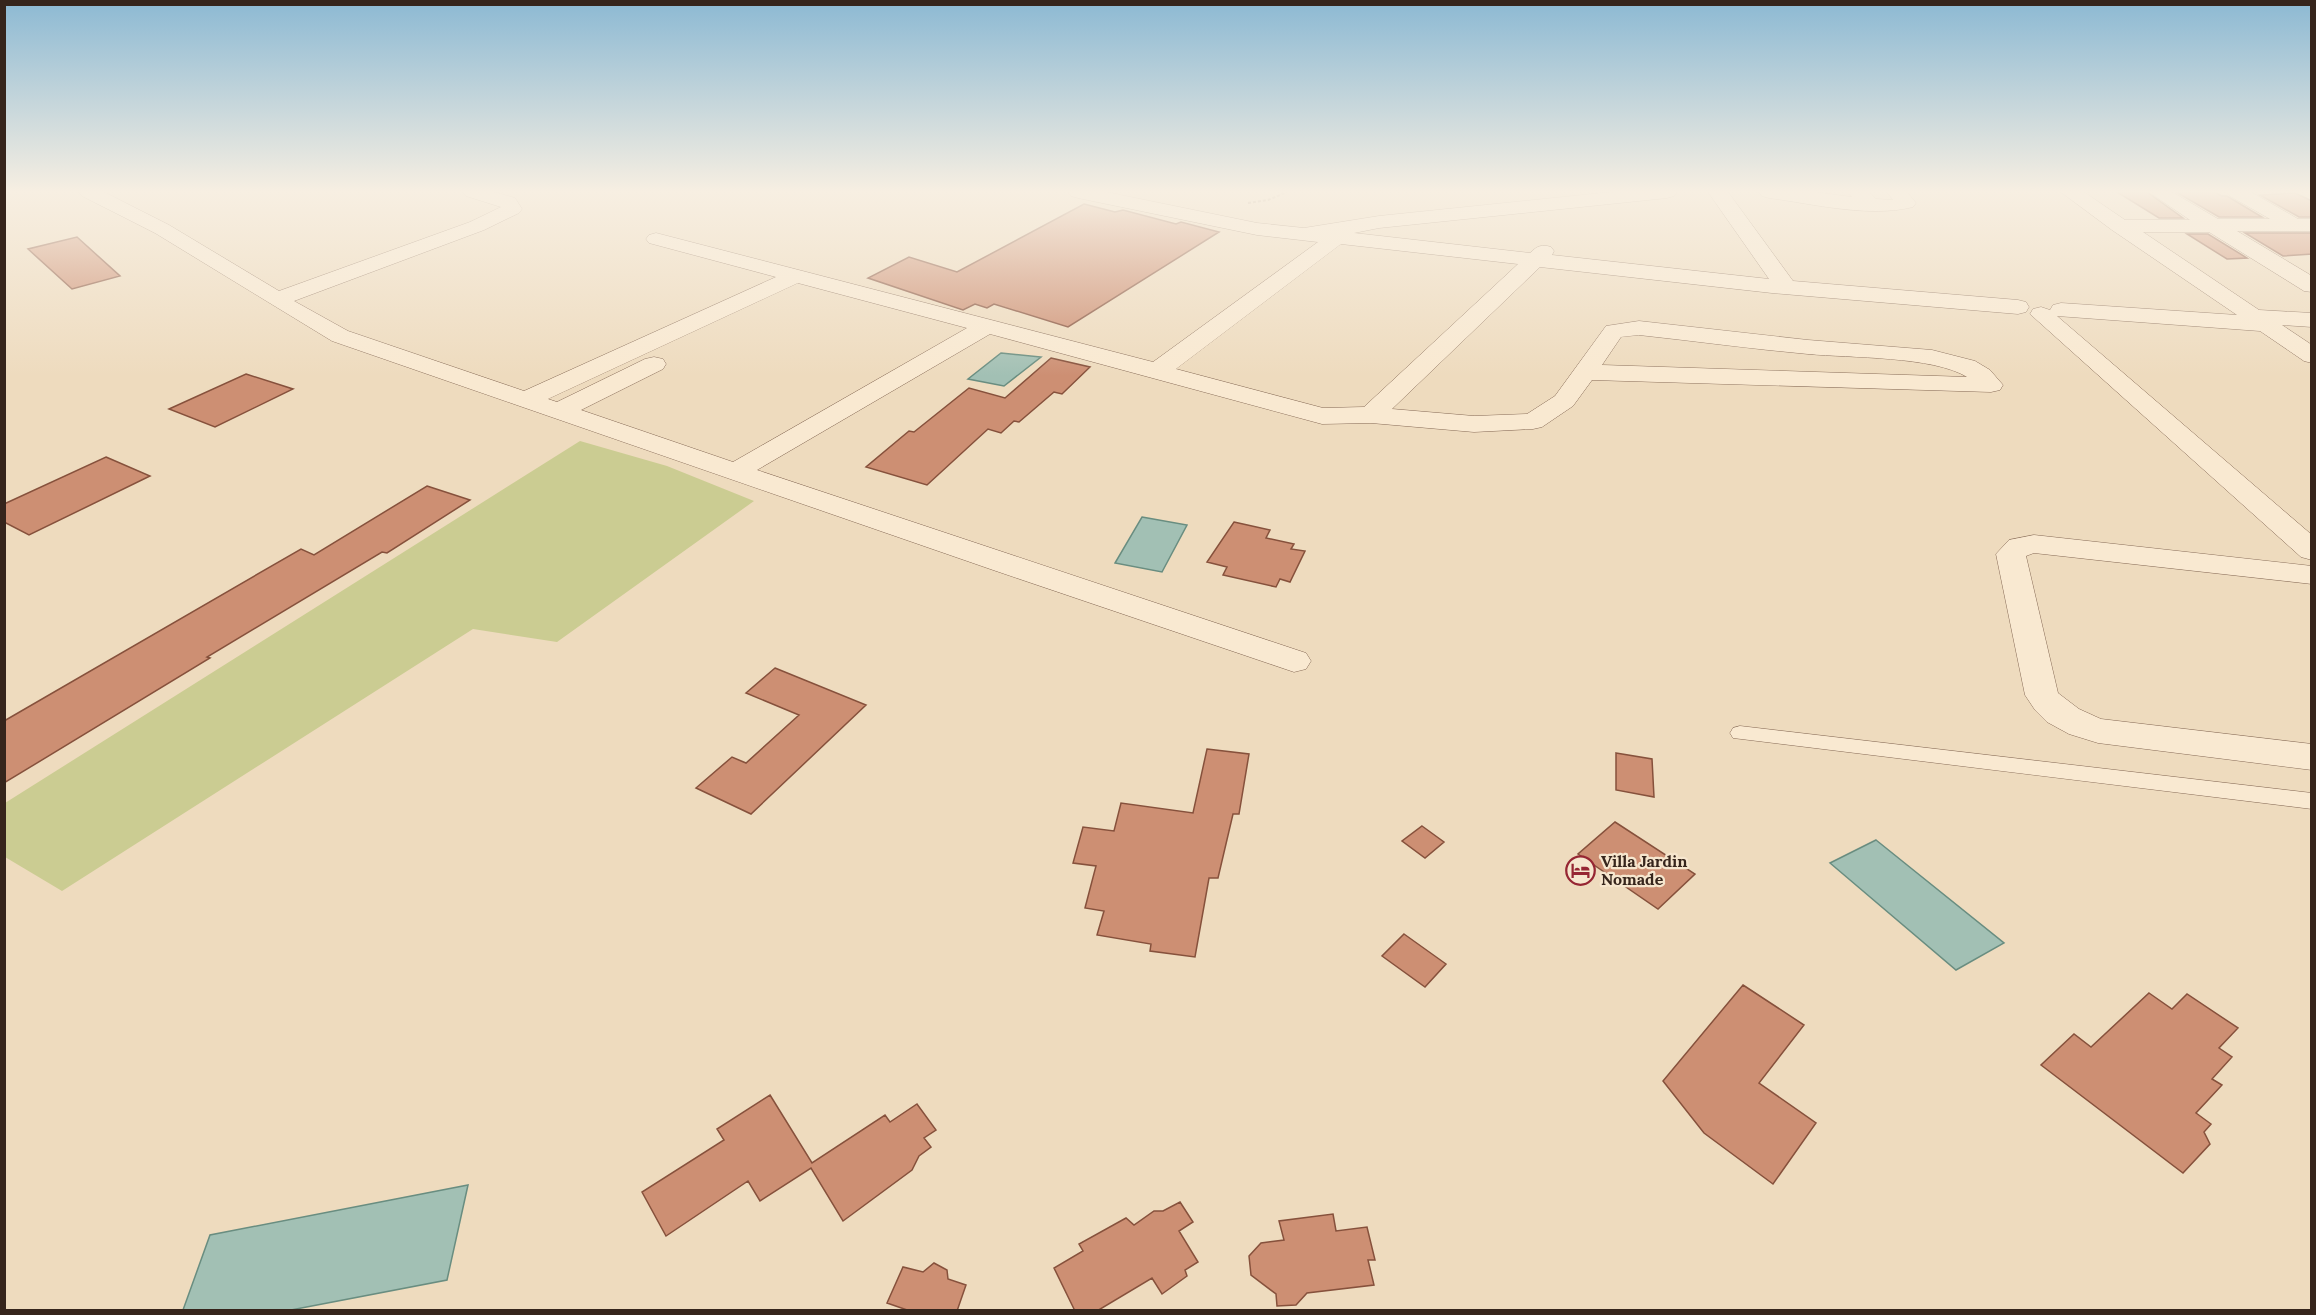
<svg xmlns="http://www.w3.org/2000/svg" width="2316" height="1315" font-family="Lora,serif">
	<rect width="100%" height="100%" fill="#eedbbe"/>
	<path fill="#cbcc92" d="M580,441l87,25 87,35 -197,141 -84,-13 -411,262 -57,-34v-54z"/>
	<path fill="#a2c0b4" stroke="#698d80" stroke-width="1.5" d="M1001,353l40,4 -37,29 -36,-7z
		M1142,517l45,8 -25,47 -47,-9z
		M1876,840l128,103 -48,27 -126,-107z
		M468,1185l-21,95 -156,30h-108l27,-75z"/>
	<path fill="#cd8f73" stroke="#86513c" stroke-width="1.5" d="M2117,192h30l36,26h-24z
		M2176,192h39l7,4h5l35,21h-43z
		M2295,193l17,8v16h-13l-39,-22z
		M1084,204l31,8 8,-2 53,14 5,-2 38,10 -151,95 -74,-23 -7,4 -12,-4 -12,6 -95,-32 41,-21 48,15z
		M2245,233h67v21l-29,2z
		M2187,234h21l39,24 -20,1z
		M77,237l43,39 -48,13 -44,-40z
		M1051,358l39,9 -28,27 -8,-2 -35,30 -5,-1 -13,12 -13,-4 -61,56 -61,-18 43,-36 5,1 55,-44 36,10z
		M246,374l47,15 -78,38 -46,-18z
		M106,457l44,19 -121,59 -25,-13v-18z
		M427,486l43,14 -83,53 -5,-1 -175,105 3,1 -206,125v-62l297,-172 13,6z
		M1234,522l36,8 -4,8 28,6 -3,5 14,2 -15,31 -10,-3 -4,8 -53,-12 4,-8 -20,-5z
		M775,668l91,37 -115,109 -55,-26 36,-31 14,6 53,-48 -53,-22z
		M1207,749l42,5 -10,60h-6l-15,64h-9l-14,79 -45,-6 1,-7 -54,-9 7,-24 -19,-3 11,-42 -23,-3 10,-36 31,4 7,-28 72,10z
		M1616,753l36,6 2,38 -38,-7z
		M1615,822l80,52 -37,35 -80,-55z
		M1422,826l22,16 -19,16 -23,-17z
		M1404,934l42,30 -21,23 -43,-31z
		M1743,985l61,40 -45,58 57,40 -43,61 -69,-51 -41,-52z
		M2149,993l23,16 15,-15 51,34 -19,20 13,9 -20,22 10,6 -26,28 15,11 -7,8 6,12 -27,29 -142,-108 33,-31 17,13z
		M770,1095l42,68 73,-48 5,7 27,-18 19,26 -12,8 7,9 -12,9 -7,14 -69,51 -32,-53 -51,33 -12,-20 -82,55 -24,-44 82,-52 -7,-11z
		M1180,1202l13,20 -14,9 19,31 -13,8 2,6 -25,18 -10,-16 -55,33h-22l-21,-43 29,-17 -4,-7 47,-26 8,7 20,-14h9z
		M1333,1214l3,17 31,-4 8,33h-7l6,25 -67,8 -11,12 -19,1 -1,-12 -25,-19 -2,-19 12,-13 23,-3 -5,-19z
		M934,1263l13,7 1,9 18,6 -9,26h-47l-23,-8 16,-36 20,5z"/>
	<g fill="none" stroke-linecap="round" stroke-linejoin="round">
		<defs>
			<path id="lane" d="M1740,726l572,67v16l-579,-71 -3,-5 3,-5z"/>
			<path id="street" d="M79,192h25l65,33 110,66 191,-69 31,-15 -35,-11 -3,-4h31l21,6 7,11 -3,4 -35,17 -190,71 54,30 176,60 252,-114 -127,-34 -3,-4 3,-4 7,-2 497,129 165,-120 -61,-7 -179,-37 -7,-2 -3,-4h38l151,31 47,5 75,-12 233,-24h65l-3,4 -7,2 -288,30 -25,5 176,20c7,-7 12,-9 21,-6l3,4 -2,4 217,24 -61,-87h20l65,89 225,19 8,2 3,5 -3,5 -8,2 -246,-21 -232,-26 -148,142 82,7 53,-2 28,-18 51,-70 33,-5 169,19 124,10 43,11 15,9 13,15 -3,5 -9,2 -399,-12 -19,26 -31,21 -9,2 -59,3 -103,-9 -49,1 -332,-90 -233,136 549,183 5,8 -5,8 -12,3 -298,-101 -664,-230 -177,-108 -73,-37zM1341,244l177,20 -154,143 -41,1 -147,-39zM798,283l169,45 -234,134 -152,-52 82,-41 3,-5 -3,-5 -9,-2 -9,2 -88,43 -9,-3zM1639,335c56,6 113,14 169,19 42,4 125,2 159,23l-365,-12 19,-28z
				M1759,192h55l38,5 -4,-5h21l7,7 17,1 -6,-8h20l9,11 -3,4c-44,11 -99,-3 -144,-9l-7,-2z
				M2061,192h23l41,28h65l-41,-28h23l46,27h52l-40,-23 -3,-4h24l47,27h14v12h-75l75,45v16l-8,-1 -95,-59h-66l116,78 53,3v14l-30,-2 30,20v18l-8,-2 -44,-30 -203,-15 255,219v25l-11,-3 -271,-243 3,-5 8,-2 9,3 3,-5 8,-2 176,12 -125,-85z
				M2034,535l278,31v18l-278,-31 -8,3 32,137 21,16 22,10 211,25v26l-214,-27 -29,-9 -22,-12 -12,-12 -10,-15 -29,-141 13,-14z"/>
		</defs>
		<use href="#lane" stroke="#876b57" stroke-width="1"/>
		<use href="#street" stroke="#876b57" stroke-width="1"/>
		<path stroke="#876b57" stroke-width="2" stroke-dasharray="3 2" stroke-linecap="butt" d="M1248,203l20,-3 19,-8"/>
		<use href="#lane" fill="#f9e9d1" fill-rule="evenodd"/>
		<use href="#street" fill="#f9e9d1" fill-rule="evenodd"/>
	</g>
	<linearGradient id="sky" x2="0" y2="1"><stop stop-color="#8cb9d3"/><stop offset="0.51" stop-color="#f7efe2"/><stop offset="1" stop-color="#f7efe2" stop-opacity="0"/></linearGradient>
	<rect width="2316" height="376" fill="url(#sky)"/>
	<defs>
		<symbol id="hotel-ring" viewBox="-11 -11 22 22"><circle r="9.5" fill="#f6e6ce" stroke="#962633" stroke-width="1.5"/><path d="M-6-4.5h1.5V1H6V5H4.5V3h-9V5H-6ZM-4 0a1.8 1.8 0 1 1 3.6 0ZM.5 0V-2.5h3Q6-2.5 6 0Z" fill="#962633"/></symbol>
	</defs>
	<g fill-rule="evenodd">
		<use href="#hotel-ring" x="1564" y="854" width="33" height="33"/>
	</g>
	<g text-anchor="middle" stroke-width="4.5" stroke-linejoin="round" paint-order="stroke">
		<g font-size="16" font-weight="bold" fill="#36251c" stroke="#f6e6ce" text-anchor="start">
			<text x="1601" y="867">Villa Jardin<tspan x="1601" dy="18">Nomade</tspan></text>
		</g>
	</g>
	<rect width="2316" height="1315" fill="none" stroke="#36251c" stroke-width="12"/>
</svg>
